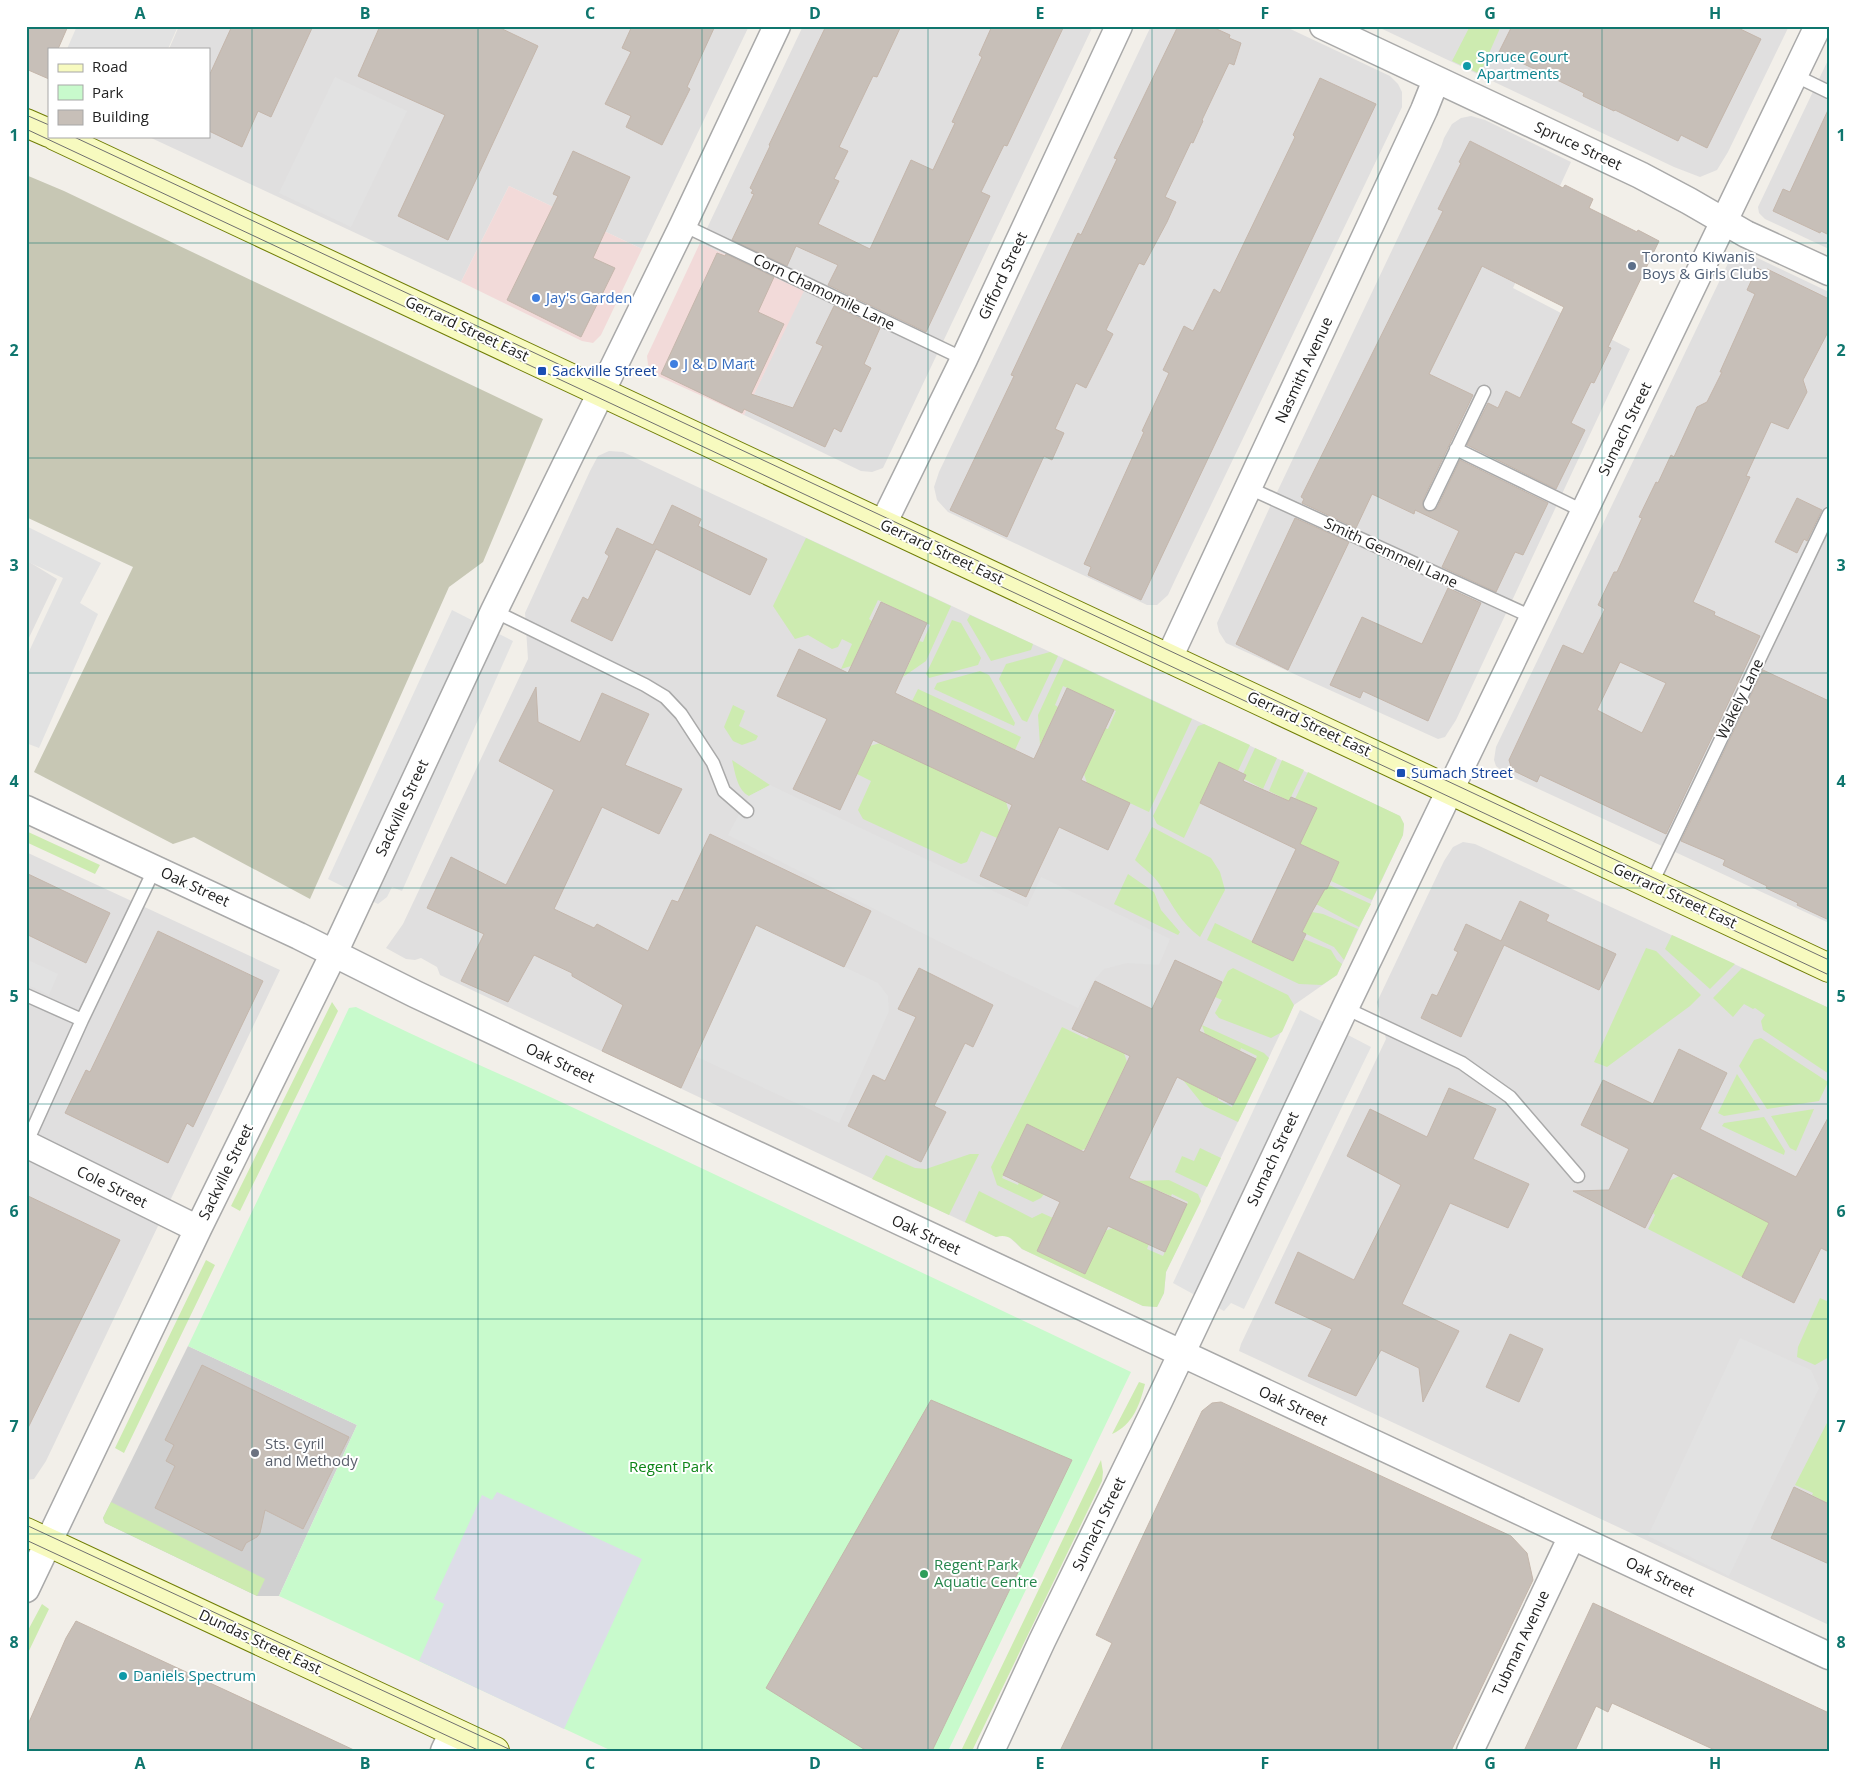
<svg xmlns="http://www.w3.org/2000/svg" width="1855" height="1777" font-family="'Open Sans',sans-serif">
	<rect width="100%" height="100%" fill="#f2efe9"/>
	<path fill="#e0dfdf" d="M179,26h570l-107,223 -133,-63 -48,96 -314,-146h62v-87h-40z
		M803,26h290l-210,442 -11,4 -11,-1 -117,-56 59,-124 -103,-48z
		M1151,26h133l106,50 8,8 4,8v15l-227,473 -7,15 -11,10h-10l-199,-93 -11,-12 -3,-13 5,-15z
		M1376,26h413l-61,126 -11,18 -17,7 -26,-10z
		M1829,58v191l-64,-30 -6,-6 -1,-6z
		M1471,116l14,4 86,42 -58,126 117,61 -174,371 -11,17 -7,2 -212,-96 -7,-11 -2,-9 52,-114 172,-362 3,-9 8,-14 9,-6z
		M1736,252h9l84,40v631l-323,-149 -10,-8 -2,-6 2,-13 234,-488z
		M609,451l14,1 777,364 4,8 -1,11 -66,140 -43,30 -128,267 -2,21 -7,14 -14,-1 -121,-57 -14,-13 -6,-1 -6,2 -556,-262 -3,-8 -16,-9 -6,2 -9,-1 -20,-11 17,-24 125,-265 -3,-46 65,-142 8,-15z
		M26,560l31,19 -31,65z
		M1463,842l12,2 354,164v617l-590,-274 2,-7 145,-305 -9,-37 67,-141 9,-14z
		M26,852l254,118 -234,491 -12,18 -8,1z"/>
	<path fill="#f2dad9" d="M509,186l133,63 -41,86 -8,8 -11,-2 -121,-59z
		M700,243l104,48 -60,124 -86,-39 -10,-11 -1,-9z"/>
	<path fill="#d0d0d0" d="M188,1346l169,79 -78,171h-22l-152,-73 -2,-5z"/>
	<path fill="#c7c7b4" d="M26,175l38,16 479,228 -60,143 -34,25 -139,312 -116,-62 -21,7 -139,-72 99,-205 -107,-50z"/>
	<path fill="#cdebb0" d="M1470,26h31l-21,48 -28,-13z
		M806,538l145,68 -25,55 -23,16 16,-36 4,1 7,-17 -52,-25 -9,19 3,2 -21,45 -10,3 11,-25 -10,-5 -4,8 -6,2 -24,-14 -13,4 -22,-33z
		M970,615l63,29 -2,6 -40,11 -24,-41z
		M952,620l9,3 20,35 -3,7 -49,13 -3,-4z
		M1050,652l8,4 -31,66 -5,-2 -23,-41 7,-15z
		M1064,659l128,60 -43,93 -62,-29 -3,-9 21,-46 3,1 8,-18 -53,-25 -8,19 3,2 -18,38 -2,-30z
		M980,671l9,4 26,48 -1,3 -80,-37 3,-6z
		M918,689l103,48 -6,13 -103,-49z
		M733,705l12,6 -6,15 19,10 -2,4 -14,5 -9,-4 -9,-14z
		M1204,724l46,21 -12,26 -19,-8 -35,75 -27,-14 -4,-8 45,-90z
		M880,743l126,59 3,10 -12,26 -16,-7 -14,31 -6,2 -98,-45 -5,-9 13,-29 -14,-7 13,-28z
		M1255,748l22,10 -14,31 -19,-10 -1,-5z
		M732,760l38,25 -21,11c-12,-6 -14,-24 -17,-36z
		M1282,760l22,10 -15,31 -20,-10z
		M1308,772l92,44 4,8 -1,11 -31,65 -41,-19 8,-19 -39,-18 16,-35 -21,-10z
		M1152,827l59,31 9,14 5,18 -25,47c-19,-14 -28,-32 -40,-52 -5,-9 -17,-17 -25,-25z
		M26,831l74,34 -5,9 -69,-32z
		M1128,874l26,18 7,18 19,22 -2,3 -64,-31z
		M1329,885l42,19 -12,23 -43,-23 7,-16 4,1z
		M1312,912l11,2 35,15 -14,31 -10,-13 -32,-15z
		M1215,923l78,38 11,-22 27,11 6,10 5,4 -5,11 -15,10 -23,-1 -92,-44z
		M1672,935l63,29 -25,25 -45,-40z
		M1646,948l10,3 45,44 -11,11 -83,61 -13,-5z
		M1233,968l55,27 6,10 -12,27 -11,6 -52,-20 -4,-5 7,-13 -7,-3 13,-26z
		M1742,968l87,40v66l-66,-44 -2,-9 4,-6 -10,-7 -2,1 -9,-5 -11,13 -20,-19z
		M332,1002l6,9 -98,200 -9,-5z
		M1202,1025l62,28 5,5 -31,64 -34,-16 -21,-26 35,18v2l14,7 25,-51 -16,-8 -1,3 -35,-17z
		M1062,1027l25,12 2,-2 35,16 3,9 -42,87 -9,3 -49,-27 -25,53 16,7 1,-3 25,12 -3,4 -8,4 -36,-17 -6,-18z
		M1761,1038l67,44 -9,19 -52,8 -28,-43 15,-26z
		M1737,1074l23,36 -36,6 -6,-3z
		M1814,1109l-18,42 -6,-3 -19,-32z
		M1764,1117l21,34 -1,4 -62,-29 2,-3z
		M1200,1148l21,10 -14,29 -32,-15 7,-16 12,5z
		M970,1154h9l-30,61 -77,-36 14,-24 29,13 11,1z
		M1679,1176l89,46 1,7 -27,48 -94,-48 7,-14 -2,-2 16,-32z
		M1169,1180l29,14 3,7 -35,71 -2,21 -7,14 -14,-1 -121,-57c-8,-8 -13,-16 -26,-12l-31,-15 14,-31 53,27 10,-5 11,5 -16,33 48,23 20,-43 8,-3 36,16 -2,5 16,7 25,-54 -16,-8 -1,2 -35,-15z
		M206,1260l9,5 -91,188 -9,-5z
		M1820,1298l9,4v55l-14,8 -18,-8 1,-10z
		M1139,1382l6,2c-5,20 -12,41 -33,50z
		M1829,1419v85l-17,-9 1,-2 -18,-8z
		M1101,1460l2,12 -1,9 -130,270h-11z
		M111,1502l154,77 -8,17 -152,-73 -2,-5z
		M42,1604l7,5 -23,48v-23z"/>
	<path fill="#c8facc" d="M356,1007c67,34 136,63 203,94 191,90 381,180 572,271l-183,379h-336l-333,-155 78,-171 -169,-79 161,-338z"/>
	<path fill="#e2e2e2" d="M77,26h101l-10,23h-101z
		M335,77l72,34 -56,116 -72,-34z
		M26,526l75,37 -21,40 18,11 -59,134 -13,-5v-85l37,-80 -37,-17z
		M452,610l61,31 -111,250 -10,-4 -5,10 -9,7 -50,-25z
		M770,785l257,122 14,-30 129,62 -11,26 -32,-2 -23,6 -9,10 -17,29 -136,-65 -214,-108 21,-39z
		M756,925l122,58 10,13 1,15 -50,112 -144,-67z
		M26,959l32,15 -9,21 -23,-11z
		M1300,1010l71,37 -127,262 -13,-6 -7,8 -51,-28z
		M1740,1338l71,32 8,18 -90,188 -81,-40z"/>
	<path fill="#dddde8" d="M497,1492l145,67 -78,170 -145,-68 25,-57 -10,-5 48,-104 10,5z"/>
	<path fill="#c7bfb8" stroke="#c4b6ab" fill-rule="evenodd" d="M26,26h42l-10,23h-9v30l-23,-10z
		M232,26h81l-42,91 -13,-6 -16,36 -33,-16v-55z
		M380,26h116l42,20 -90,194 -50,-24 47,-101 -87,-39z
		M632,26h83l-28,61 3,2 -28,56 -36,-18 5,-11 -26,-12 26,-52 -9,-4z
		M826,26h75l-24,51 -4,-1 -34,71 9,4 -14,28 5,2 -21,43 52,25 41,-89 22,10 22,-47 -3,-1 30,-65 -3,-2 13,-29h72l-57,120 -3,-1 -23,47 9,4 -64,136 -98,-47 10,-20 -42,-19 -9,20 -55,-26 22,-46 -3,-1 2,-3 -3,-2 20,-42 -1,-1z
		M1178,26h32l20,9 -1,3 12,5 -7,22 -5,-2 -27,57 1,1 -10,22 -2,-1 -26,55 11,5 -9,20 -23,43 -5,-2 -33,67 7,4 -27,54 -10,-5 -21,46 9,4 -12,27 -8,-4 -37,81 -57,-27 64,-134 -3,-1 67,-142 3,2 36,-76 -3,-1z
		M1512,26h222l27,13 -54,109 -26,-13 -3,6 -63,-31 -1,1 -31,-15 1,-3 -85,-41z
		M1320,78l56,26 -235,496 -53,-25 3,-8 -7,-3 60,-132 -2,-1 27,-58 -6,-3 21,-44 9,5 21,-42 6,4 75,-156 -2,-2z
		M1829,108v127l-8,-4 -1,2 -47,-22 10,-22 7,3z
		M1470,141l93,47 2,-3 28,14 -4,9 48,24 1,-2 21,11 -51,106 3,1 -17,35 -3,-1 -20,41 14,7 -29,59 -89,-44 21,-42 10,5 8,-17 14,7 44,-91 -82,-41 -53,108 44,21 -50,105 1,9 6,3 7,-4 23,-48 88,43 -25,52 -8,-3 -19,40 -54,-25 17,-36 -44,-21 -1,4 -42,-20 -16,34 -54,-25 2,-4 -3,-2 142,-286 -5,-2 23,-46 -2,-1z
		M573,151l57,26 -37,81 22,10 -34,69 -74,-37 51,-104 -5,-2z
		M717,253l8,3 1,-2 48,23 -16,35 26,12 -33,70 42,14 30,-62 -7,-3 18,-37 46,22 -16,36 7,4 -30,64 -7,-4 -9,19 -81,-38 -2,4 -81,-39z
		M1757,268l8,4 2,-3 62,30v31l-26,50 4,12 -19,37 -17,-7 -25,54 4,1 -57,125 22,10 -1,3 46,21 -94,198 -126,-59 -3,7 -25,-12 -3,-10 54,-115 20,9 22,-45 -7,-4 16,-33h3l25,-54 -3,-1 17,-35 2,1 13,-28 3,2 23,-50 10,-5 15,-30h-2l35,-78 -8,-4zM1620,662l46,21 -24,50 -45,-23z
		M1797,498l25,12 -15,31 -3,-2 -7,14 -22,-11z
		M672,505l29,14 -3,7 69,33 -17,36 -94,-46 -44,92 -41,-20 12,-24 5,3 21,-44 -4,-3 12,-25 36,17z
		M1295,518l54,24 -61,128 -52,-26z
		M1448,588l33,15 -53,118 -65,-30 -3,7 -30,-13 32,-68 60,27z
		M881,602l46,21 -32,70 139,66 33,-71 47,22 -33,70 49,23 -22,47 -49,-23 -33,70 -46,-21 32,-71 -139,-65 -33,70 -47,-21 34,-70 -50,-23 22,-47 49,24z
		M1763,670l66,31v219l-32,-15 1,-2 -32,-15 1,-2 -44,-21 2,-5 -44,-19z
		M536,687l2,35 42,20 22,-49 47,21 -24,51 57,24 -23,45 -57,-27 -48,102 40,19 3,-4 51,27 24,-51 6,2 32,-68 161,77 -27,56 -88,-42 -75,163 -79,-37 21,-46 -51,-29v-3l-38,-18 -26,47 -47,-21 23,-47 -57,-26 24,-51 55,28 48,-95 -55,-29z
		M1219,762l27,13 -3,6 46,20 2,-4 26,11 -17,36 39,18 -12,27h-2l-13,23 -10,20 4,2 -13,27 -41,-19 44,-93 -96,-46z
		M26,873l84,40 -24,50 -60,-29z
		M1520,901l29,14 -3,6 70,33 -17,36 -95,-45 -43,92 -40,-19 11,-24 5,2 21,-44 -4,-2 12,-26 35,17z
		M158,931l105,50 -70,146 -6,-4 -19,40 -103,-50 21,-43 4,2z
		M1175,960l47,22 -23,49 57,28 -23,46 -56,-28 -48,101 58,26 -22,48 -57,-26 -23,48 -48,-23 23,-49 -57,-27 24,-51 57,28 46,-96 -58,-27 23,-48 57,28z
		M919,968l74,37 -20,42 -8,-4 -31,63 12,6 -25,50 -73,-36 25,-51 12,6 31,-64 -18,-8z
		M1679,1049l48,24 -27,56 96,48 33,-61v136l-8,-4 -27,55 -52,-26 27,-54 -96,-50 -28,55 -72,-37 36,-1 20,-41 -48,-24 22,-45 50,24z
		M1449,1088l47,21 -23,50 56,25 -21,44 -58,-25 -48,101 57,27 -36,71 -4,-34 -38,-18 -25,46 -48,-20 24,-47 -57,-26 23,-51 56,28 47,-95 -54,-29 23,-47 57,28z
		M26,1195l94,45 -94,192z
		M1510,1334l33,15 -24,53 -33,-15z
		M202,1365l147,72 -46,92 -38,-19 -5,23 -3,4 -11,6 -4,8 -87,-43 20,-42 -9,-5 8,-16 -9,-5z
		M931,1400l141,60 -140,291h-65l-101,-63z
		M1221,1402l290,134 16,17 6,27 -82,171h-391l52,-108 -16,-8 106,-224 10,-8z
		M1794,1487l35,17v60l-58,-26z
		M1593,1603l236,110v38h-112l-105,-48 -4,9 -12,-6 -21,45h-51z
		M76,1621l203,94 77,36h-330v-22l40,-91z"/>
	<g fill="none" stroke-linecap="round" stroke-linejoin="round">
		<defs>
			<path id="lane" d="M1794,75l35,17
				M683,225l281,134
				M1456,449l129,63
				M1249,488l285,130
				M1430,504l54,-112
				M494,611l151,74 20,12 16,17 32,49 11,28 23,20
				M1651,885l178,-371
				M26,995l56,25
				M1345,1008l117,55 48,34 68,79
				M26,1144l56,-124 73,-152"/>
			<path id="street" d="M1323,26l317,149 49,26 57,33 83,38
				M883,524l81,-165 155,-333
				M1169,658l255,-548 12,-30
				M26,809l273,127 116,58 150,71 1264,591
				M26,1144l172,85
				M26,1589l172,-360 136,-276 160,-342 189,-386 94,-199
				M444,1751l9,-19
				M991,1751l51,-110 118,-242 185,-391 473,-982
				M1470,1751l102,-215"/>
			<path id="secondary" d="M26,123l23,10
				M55,136l1774,832
				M26,1532l469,219"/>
		</defs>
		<use href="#lane" stroke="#a9a9a9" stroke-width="15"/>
		<use href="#street" stroke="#a9a9a9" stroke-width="29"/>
		<use href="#secondary" stroke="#707d05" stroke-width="30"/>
		<use href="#lane" stroke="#fff" stroke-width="12"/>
		<use href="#street" stroke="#fff" stroke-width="26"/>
		<use href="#secondary" stroke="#f7fabf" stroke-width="28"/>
		<path stroke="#707070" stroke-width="1" d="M26,115l23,10
			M26,129l1803,846
			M72,136l1757,824
			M26,1525l487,226
			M26,1540l454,211"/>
	</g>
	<path fill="none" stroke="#0f766e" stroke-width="1" stroke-opacity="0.55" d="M252,26v1725M478,26v1725M702,26v1725M928,26v1725M1152,26v1725M1378,26v1725M1602,26v1725M26,243h1803M26,458h1803M26,673h1803M26,888h1803M26,1104h1803M26,1319h1803M26,1534h1803"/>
	<g fill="#0f9aa8" stroke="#fff" stroke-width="2">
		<circle cx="1467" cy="66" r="5"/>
		<circle cx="123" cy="1676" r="5"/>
	</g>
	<circle fill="#5c6f8a" stroke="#fff" stroke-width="2" cx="1632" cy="266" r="5"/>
	<g fill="#3f7fe0" stroke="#fff" stroke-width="2">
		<circle cx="536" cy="298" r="5"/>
		<circle cx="674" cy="364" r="5"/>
	</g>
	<g fill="#1a4fb4" stroke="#fff" stroke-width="2">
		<rect x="537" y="366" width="10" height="10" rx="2.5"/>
		<rect x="1396" y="768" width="10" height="10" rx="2.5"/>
	</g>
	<circle fill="#6b7280" stroke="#fff" stroke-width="2" cx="255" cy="1453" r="5"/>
	<circle fill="#2e9e5b" stroke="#fff" stroke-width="2" cx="924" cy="1574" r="5"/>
	<g text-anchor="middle" stroke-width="4" stroke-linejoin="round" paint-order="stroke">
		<g font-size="15" fill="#0d838f" stroke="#fff" text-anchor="start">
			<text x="1477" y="62">Spruce Court<tspan x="1477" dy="17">Apartments</tspan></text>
			<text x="133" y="1681">Daniels Spectrum</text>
		</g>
		<g font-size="15" fill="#222" stroke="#fff">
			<text transform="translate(1578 146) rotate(25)" y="5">Spruce Street</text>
			<text transform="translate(1003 276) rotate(-65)" y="5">Gifford Street</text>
			<text transform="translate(824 292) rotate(26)" y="5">Corn Chamomile Lane</text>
			<text transform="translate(467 329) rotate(25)" y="5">Gerrard Street East</text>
			<text transform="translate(1304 370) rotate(-65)" y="5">Nasmith Avenue</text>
			<text transform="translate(1625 429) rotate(-64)" y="5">Sumach Street</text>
			<text transform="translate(942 552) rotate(25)" y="5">Gerrard Street East</text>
			<text transform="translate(1391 553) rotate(25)" y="5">Smith Gemmell Lane</text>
			<text transform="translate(1740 699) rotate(-64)" y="5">Wakely Lane</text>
			<text transform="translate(1309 724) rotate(25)" y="5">Gerrard Street East</text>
			<text transform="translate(402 808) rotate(-65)" y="5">Sackville Street</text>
			<text transform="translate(195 887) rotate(25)" y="5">Oak Street</text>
			<text transform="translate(1675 896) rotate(25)" y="5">Gerrard Street East</text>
			<text transform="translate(560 1063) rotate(25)" y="5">Oak Street</text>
			<text transform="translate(1273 1159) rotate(-65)" y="5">Sumach Street</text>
			<text transform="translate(226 1172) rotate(-64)" y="5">Sackville Street</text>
			<text transform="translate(112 1187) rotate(26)" y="5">Cole Street</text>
			<text transform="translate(926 1235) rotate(25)" y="5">Oak Street</text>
			<text transform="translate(1293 1406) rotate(25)" y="5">Oak Street</text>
			<text transform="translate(1099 1524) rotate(-64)" y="5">Sumach Street</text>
			<text transform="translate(1660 1577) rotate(25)" y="5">Oak Street</text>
			<text transform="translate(260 1642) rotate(25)" y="5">Dundas Street East</text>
			<text transform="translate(1521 1643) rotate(-65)" y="5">Tubman Avenue</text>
		</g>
		<g font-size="15" fill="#4e5e75" stroke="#fff" text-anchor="start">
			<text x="1642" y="262">Toronto Kiwanis<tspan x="1642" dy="17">Boys &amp; Girls Clubs</tspan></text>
		</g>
		<g font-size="15" fill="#366cbe" stroke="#fff" text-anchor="start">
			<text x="546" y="303">Jay's Garden</text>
			<text x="684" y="369">J &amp; D Mart</text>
		</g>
		<g font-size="15" fill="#164399" stroke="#fff" text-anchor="start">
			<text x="552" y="376">Sackville Street</text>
			<text x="1411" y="778">Sumach Street</text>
		</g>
		<g font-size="15" fill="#5b616d" stroke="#fff" text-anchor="start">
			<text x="265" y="1449">Sts. Cyril<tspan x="265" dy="17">and Methody</tspan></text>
		</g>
		<g font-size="15" fill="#0c8416" stroke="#fff">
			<text x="671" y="1472">Regent Park</text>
		</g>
		<g font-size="15" fill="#27864d" stroke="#fff" text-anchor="start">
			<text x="934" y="1570">Regent Park<tspan x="934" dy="17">Aquatic Centre</tspan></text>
		</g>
	</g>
	<rect width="1855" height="1777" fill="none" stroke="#ffffff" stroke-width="55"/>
	<rect x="48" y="48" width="162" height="90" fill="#ffffff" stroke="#a7a7a7"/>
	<rect x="58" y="64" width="25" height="8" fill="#f7fabf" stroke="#a7a7a7"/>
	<text x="92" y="72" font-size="15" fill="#222222">Road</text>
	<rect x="58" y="85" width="25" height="15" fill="#c8facc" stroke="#a7a7a7"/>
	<text x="92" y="98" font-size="15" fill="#222222">Park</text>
	<rect x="58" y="110" width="25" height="15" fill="#c7bfb8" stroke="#a7a7a7"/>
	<text x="92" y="122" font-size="15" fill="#222222">Building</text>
	<rect x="28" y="28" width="1800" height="1722" fill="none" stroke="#0f766e" stroke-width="2"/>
	<g font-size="16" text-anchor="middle" font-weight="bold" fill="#0f766e">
		<text x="140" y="19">A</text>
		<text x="365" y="19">B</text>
		<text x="590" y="19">C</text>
		<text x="815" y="19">D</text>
		<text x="1040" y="19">E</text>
		<text x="1265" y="19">F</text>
		<text x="1490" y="19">G</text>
		<text x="1715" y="19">H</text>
		<text x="14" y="141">1</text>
		<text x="1841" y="141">1</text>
		<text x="14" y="356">2</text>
		<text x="1841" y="356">2</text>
		<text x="14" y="571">3</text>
		<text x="1841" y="571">3</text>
		<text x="14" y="787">4</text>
		<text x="1841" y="787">4</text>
		<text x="14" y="1002">5</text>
		<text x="1841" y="1002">5</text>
		<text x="14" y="1217">6</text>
		<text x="1841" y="1217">6</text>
		<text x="14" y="1432">7</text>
		<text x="1841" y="1432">7</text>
		<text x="14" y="1648">8</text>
		<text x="1841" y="1648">8</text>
		<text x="140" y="1769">A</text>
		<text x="365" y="1769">B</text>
		<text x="590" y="1769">C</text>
		<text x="815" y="1769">D</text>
		<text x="1040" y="1769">E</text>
		<text x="1265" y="1769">F</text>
		<text x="1490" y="1769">G</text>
		<text x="1715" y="1769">H</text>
	</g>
</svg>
